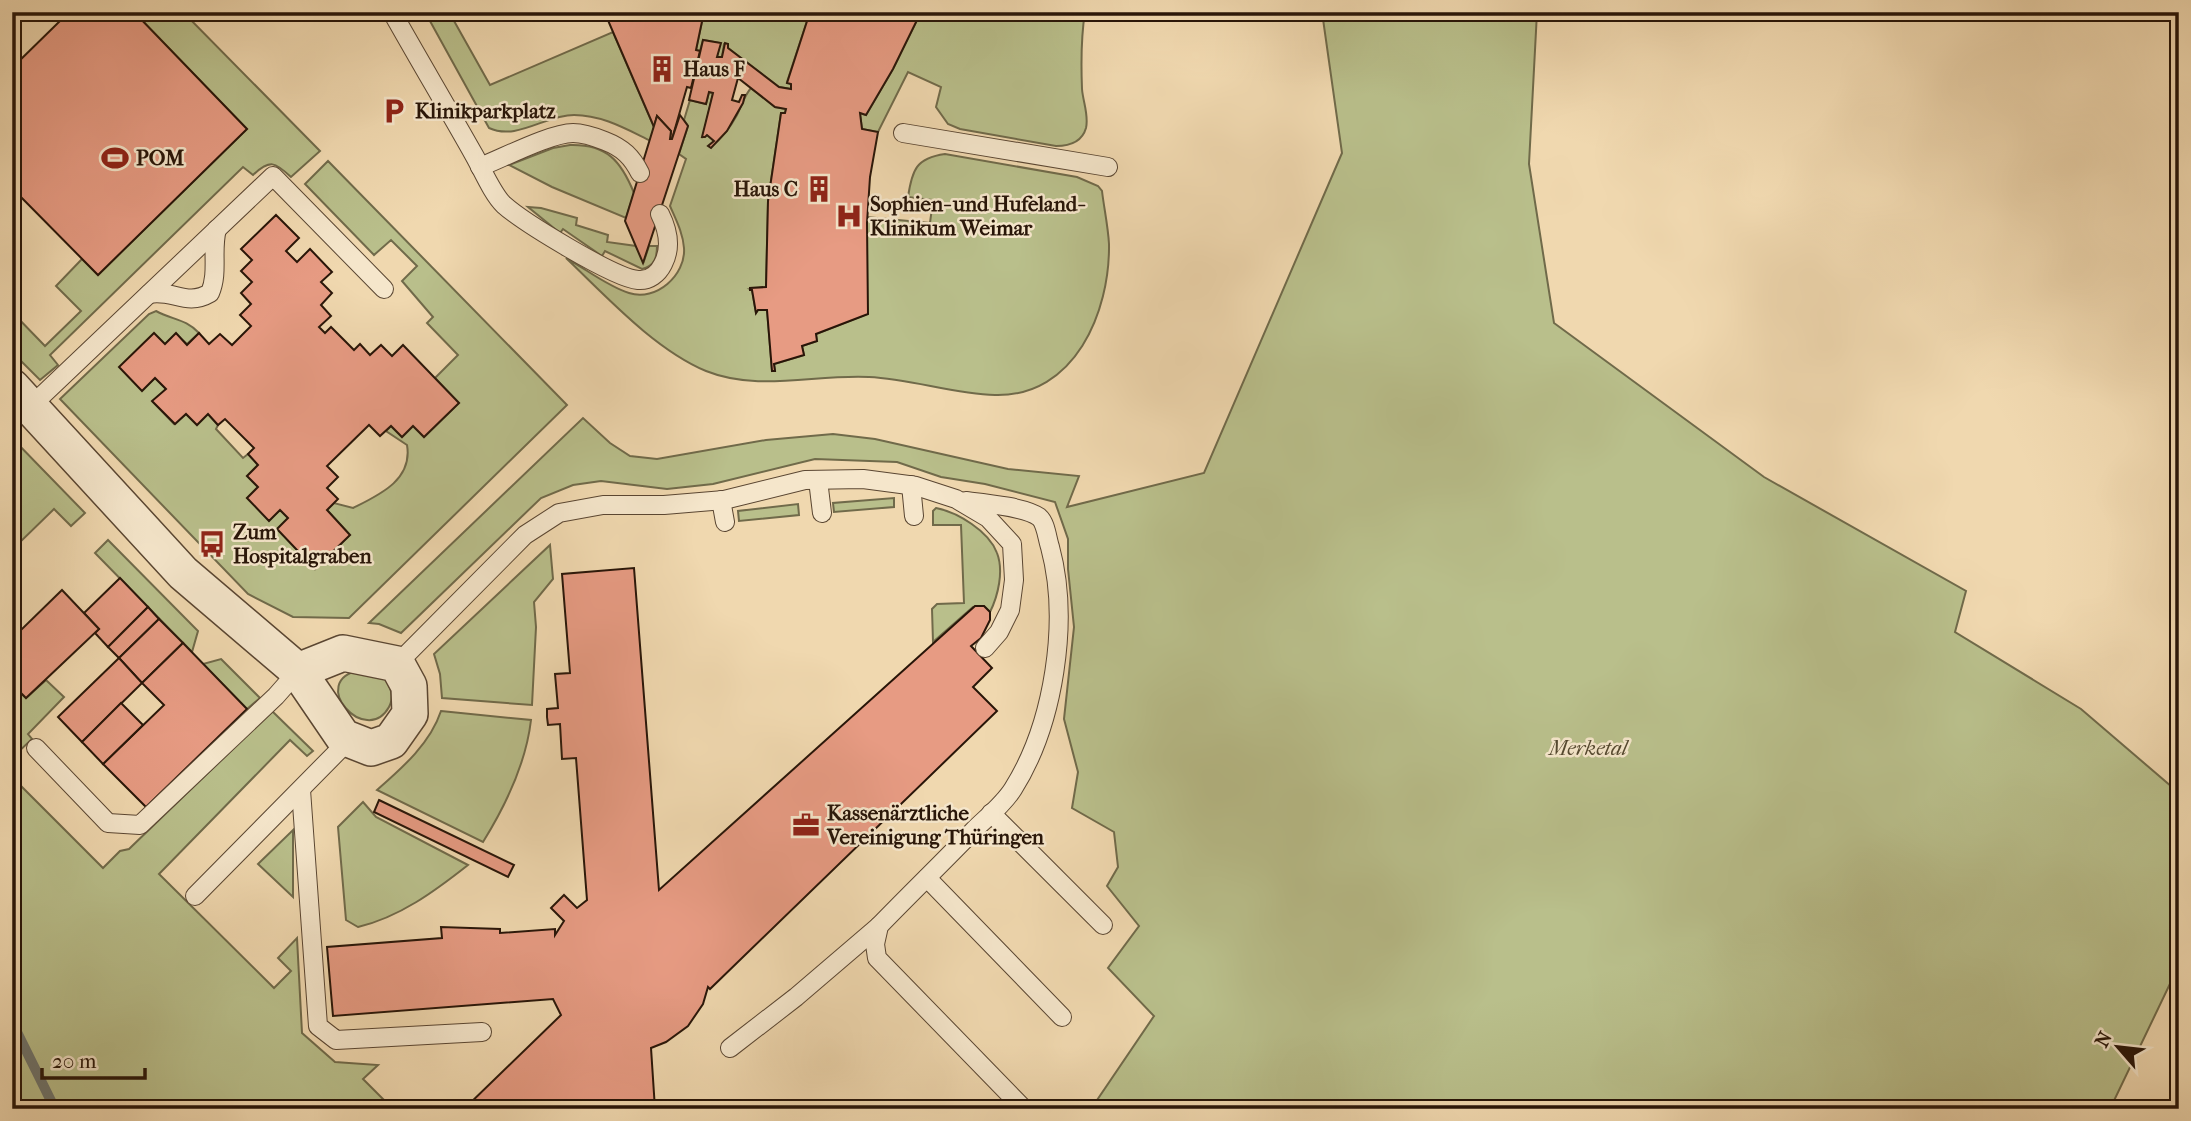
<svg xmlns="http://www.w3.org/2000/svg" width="2191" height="1121" viewBox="0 0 2191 1121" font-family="'IM FELL French Canon',serif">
  <rect width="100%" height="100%" fill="#f0d8af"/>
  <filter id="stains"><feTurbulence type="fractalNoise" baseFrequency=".00286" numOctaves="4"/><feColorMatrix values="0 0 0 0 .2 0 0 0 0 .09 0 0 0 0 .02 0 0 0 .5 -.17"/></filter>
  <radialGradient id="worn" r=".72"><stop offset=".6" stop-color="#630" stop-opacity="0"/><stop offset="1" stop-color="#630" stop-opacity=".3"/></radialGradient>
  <g fill="#b9bf8b" stroke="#706a4a" stroke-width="2">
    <path d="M134,12H183L320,151L291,177C275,162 270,159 253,175L243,167L50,355L58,365L40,380L12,352V312L45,346L81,311L56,286L82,259L98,275L247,129Z"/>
    <path d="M425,12H449L490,85L613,32L654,127L651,141C626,129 602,115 574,115C545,115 517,141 489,128Z"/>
    <polygon points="704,12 810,12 787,82 791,84 791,89 779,87 728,48 728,44 724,44 722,57 717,57 720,43 703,40 700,51 696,50"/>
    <path d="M921,12H1085C1081,37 1081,64 1082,89C1083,102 1089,115 1086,128C1082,142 1070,146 1056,146L960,129L948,124L936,107L941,87L908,72L878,132L862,129L860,113L866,115L893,69Z"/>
    <polygon points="1322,12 1537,12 1529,164 1554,323 1764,477 1966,591 1955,632 2081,709 2179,793 2179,965 2110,1109 1091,1109 1154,1016 1108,968 1139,926 1107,886 1118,867 1114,832 1072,808 1078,772 1064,719 1074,627 1068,569 1068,539 1055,502 985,484 941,477 897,462 815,459 713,484 667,489 601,481 573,485 541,498 401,633 379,624 369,623 583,418 610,443 630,456 657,459 766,440 833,434 875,439 1008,469 1079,476 1067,507 1204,473 1342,153"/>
    <path d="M751,88L775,107L786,109L785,113H781L768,201L766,287L750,289L752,290L756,313L758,310H767L772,371L775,370L774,364L804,355L802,346L817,341L816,334L867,314L865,269L867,217L930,223L933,200L908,197C912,170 916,158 945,154L1077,177L1098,186L1102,191C1104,208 1108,226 1109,244C1110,312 1075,397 995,395C953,394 912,379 869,377C815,374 758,392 706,371C654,349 607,297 566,258C586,269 607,286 629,293C656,302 686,275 684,248C683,233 676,220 670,206L686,159L679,154L688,126L684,120L690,100L706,104L709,92L713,93L703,137L707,135L714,141L709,146L711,147C722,138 730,128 737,115C742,105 744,96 751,88Z"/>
    <path d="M570,145C607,144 621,161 634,193L626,218L552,187L509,165L553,148Z"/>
    <path d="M328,161L567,405L349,618L293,617L248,594L60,399L149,314L156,311C173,320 186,319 199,333L187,344L176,334L165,344L142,390L155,378L166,389L153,402L174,424L186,414L197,425L208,414L218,425L216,429L243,458L248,454L258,465L247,476L258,487L247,498L269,520L280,510L288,518L277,529L316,568L350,535L327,510L334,503L353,508C379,495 413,480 407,445L386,431L391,426L402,437L413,426L424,437L459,403L435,378L458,355L427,323L433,317L402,281L417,266L391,240L374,255L305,184Z"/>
    <path d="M528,207L541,208L577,218L576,225L608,235L607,242L636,246L644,261L649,246H657C657,257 655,266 642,269L605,251L602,256L563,229L560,233Z"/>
    <polygon points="12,438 85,513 71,526 54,509 12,550 12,492 19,485 12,478"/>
    <polygon points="894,498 894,507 834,512 833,503"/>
    <polygon points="798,504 799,515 739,521 738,511"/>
    <path d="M936,508C957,512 989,531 997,553C1004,571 998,596 990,612L984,606L973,607L933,642L932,609L937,604L964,603L961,525H933V511Z"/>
    <polygon points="108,540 198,631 192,652 95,553"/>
    <polygon points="550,545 553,579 534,602 536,627 532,705 442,698 440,674 434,654"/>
    <polygon points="221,659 260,698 247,709 203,664"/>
    <path d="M360,670L383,676C390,685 395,696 389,707C366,748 306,681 360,670Z"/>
    <polygon points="46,680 64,697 28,734 32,739 12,758 12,684 26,698"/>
    <polygon points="272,711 313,751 307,756 290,740 159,874 274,988 291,971 278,958 297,938 302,1033 335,1062 378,1065 363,1079 393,1109 12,1109 12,777 103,868 120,851 129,849"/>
    <path d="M441,711L531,720C526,763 506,805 483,842L377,790C402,768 430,744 441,711Z"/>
    <path d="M363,802L376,817L468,865C435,891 400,917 358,927L346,920L338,827Z"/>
    <polygon points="293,830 293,897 258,864"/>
  </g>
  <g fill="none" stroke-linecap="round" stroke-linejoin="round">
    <polyline stroke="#6f7670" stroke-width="10" points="12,1022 55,1109"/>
  </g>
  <g fill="#e79b83" stroke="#281508" stroke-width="2">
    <polygon points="53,12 134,12 247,129 98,275 12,188 12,68 61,20"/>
    <polygon points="618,12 704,12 696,50 700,51 691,88 687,87 672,139 670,139 671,131 657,116 654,127 613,32 607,18"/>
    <polygon points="810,12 921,12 893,69 866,115 860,113 862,129 878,132 870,177 867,223 868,314 816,334 817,341 802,346 804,355 774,364 775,371 772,371 767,310 758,310 756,313 752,290 750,290 750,288 766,287 768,201 781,113 785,113 786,109 775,107 738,78 732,100 739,102 742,95 745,95 743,103 727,131 711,148 708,146 714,141 707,135 705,137 702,137 713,93 709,92 706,104 689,100 703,40 721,43 717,57 722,57 725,43 728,44 728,48 779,87 791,89 791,84 787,83"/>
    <polygon points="680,115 688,126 643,263 625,221 657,116 671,131 670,139 672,139"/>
    <polygon points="276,215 299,238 286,251 297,262 310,249 332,272 321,282 332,293 321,305 331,316 319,327 325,333 331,327 354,350 360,344 370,355 381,345 392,356 403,345 459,403 424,437 413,426 402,437 391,426 380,436 369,425 327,466 338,477 327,488 338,499 327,510 350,535 315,569 277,529 288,518 280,510 269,521 247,498 258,487 247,476 258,465 248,454 254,448 225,419 218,425 208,414 197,425 186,414 175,424 152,401 166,389 155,378 142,391 119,367 154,333 165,344 176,333 187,345 199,333 209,344 220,334 232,345 251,326 240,315 251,304 241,293 252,282 241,271 252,260 241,249"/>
    <polygon points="634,568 659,890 975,606 984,606 990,612 990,620 981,638 971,646 992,668 973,687 997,711 710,989 708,987 703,1004 688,1026 666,1042 651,1048 655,1109 464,1109 561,1015 553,999 333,1016 327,947 442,938 441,927 500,929 500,933 555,929 555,935 564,921 551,908 564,895 577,908 587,900 576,758 562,759 560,724 548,725 547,717 547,709 558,708 555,674 570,673 562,574"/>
    <polygon points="120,578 148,607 108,647 95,633 99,629 84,613"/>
    <polygon points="62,590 99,629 26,698 12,684 12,613 19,613 19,632"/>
    <polygon points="148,607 159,619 119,658 108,647"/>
    <polygon points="159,619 183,643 142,683 119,658"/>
    <polygon points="183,643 247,709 146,807 103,764 164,705 142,683"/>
    <polygon points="119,658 142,683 82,742 58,717"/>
    <polygon points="121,703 143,725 103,764 82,742"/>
    <polygon points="379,800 514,865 508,877 374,812"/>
  </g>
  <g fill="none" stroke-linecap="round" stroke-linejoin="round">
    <defs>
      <g id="service">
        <path d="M392,12C419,60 447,107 474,155C482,169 493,195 504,205C523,222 614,278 638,280C649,281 658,274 663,264C672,247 668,230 660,214"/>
        <polyline points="903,133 1108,167"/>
        <path d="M480,167C503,158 551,133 573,133C584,133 595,137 605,141C623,148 632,157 640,173"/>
        <path d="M149,294C173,289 186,307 210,293C219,272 211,251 217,229"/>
        <polyline points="31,406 273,176 384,289"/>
        <polyline points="818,480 822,513"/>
        <polyline points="911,485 914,516"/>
        <polyline points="721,500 725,522"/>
        <path d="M966,501C983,503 1026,507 1039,517C1046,523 1047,538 1050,547C1070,621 1054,724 1013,789C1003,805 986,818 973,831C942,863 910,894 879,926L875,944L877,958L1024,1109"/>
        <polyline points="397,664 525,535 559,513 603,505 664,505 724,500 805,480 863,479 916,486 956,499 988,518 1012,544 1014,580 1010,610 999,632 985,648"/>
        <polyline points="36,748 108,823 140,825 276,696 298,671"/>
        <polyline points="301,790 318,1026 336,1040 482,1032"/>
        <polyline points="991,813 1103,925"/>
        <polyline points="927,878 1062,1017"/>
        <polyline points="195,896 349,740"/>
        <polyline points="730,1048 796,997 879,926"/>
      </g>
      <polyline id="minor" points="12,387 183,573 298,671 343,737 371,748 391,741 410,714 409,686 397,664 343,653 298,671"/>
    </defs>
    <use href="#service" stroke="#5a4632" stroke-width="20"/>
    <use href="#minor" stroke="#5a4632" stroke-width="38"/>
    <use href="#service" stroke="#f5e6cb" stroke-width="18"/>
    <use href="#minor" stroke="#f5e6cb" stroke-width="35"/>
  </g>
  <defs>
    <symbol id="building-bare" viewBox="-9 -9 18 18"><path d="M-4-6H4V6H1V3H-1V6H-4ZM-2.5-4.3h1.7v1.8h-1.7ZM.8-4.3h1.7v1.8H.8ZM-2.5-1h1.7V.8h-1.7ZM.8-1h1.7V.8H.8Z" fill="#8f2418" stroke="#f5e6cb" stroke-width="2.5" paint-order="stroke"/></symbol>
    <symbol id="parking-bare" viewBox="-9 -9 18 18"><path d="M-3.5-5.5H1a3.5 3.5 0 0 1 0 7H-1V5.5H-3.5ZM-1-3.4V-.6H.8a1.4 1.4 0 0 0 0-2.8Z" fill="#8f2418" stroke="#f5e6cb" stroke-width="2.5" paint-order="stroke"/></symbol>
    <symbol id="stadium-bare" viewBox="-9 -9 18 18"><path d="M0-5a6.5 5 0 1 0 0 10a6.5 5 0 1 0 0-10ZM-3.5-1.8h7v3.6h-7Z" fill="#8f2418" stroke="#f5e6cb" stroke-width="2.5" paint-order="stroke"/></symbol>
    <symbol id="hospital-bare" viewBox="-9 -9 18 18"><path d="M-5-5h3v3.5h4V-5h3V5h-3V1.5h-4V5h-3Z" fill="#8f2418" stroke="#f5e6cb" stroke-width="2.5" paint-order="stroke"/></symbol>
    <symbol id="bus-bare" viewBox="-9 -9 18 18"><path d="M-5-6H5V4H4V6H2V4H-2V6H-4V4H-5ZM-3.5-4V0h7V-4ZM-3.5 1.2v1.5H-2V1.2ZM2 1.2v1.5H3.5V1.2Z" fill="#8f2418" stroke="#f5e6cb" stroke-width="2.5" paint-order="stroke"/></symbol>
    <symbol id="office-bare" viewBox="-9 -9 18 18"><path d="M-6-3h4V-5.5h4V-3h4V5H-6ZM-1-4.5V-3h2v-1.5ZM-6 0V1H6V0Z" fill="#8f2418" stroke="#f5e6cb" stroke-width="2.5" paint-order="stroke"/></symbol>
  </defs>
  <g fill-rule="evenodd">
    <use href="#building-bare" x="643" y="50" width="38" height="38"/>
    <use href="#parking-bare" x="375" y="92" width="38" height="38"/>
    <use href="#stadium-bare" x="96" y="139" width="38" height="38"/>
    <use href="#building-bare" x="800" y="170" width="38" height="38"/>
    <use href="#hospital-bare" x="830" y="197" width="38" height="38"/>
    <use href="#bus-bare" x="193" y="525" width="38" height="38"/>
    <use href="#office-bare" x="787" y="806" width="38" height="38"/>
  </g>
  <g text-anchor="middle" stroke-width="5" stroke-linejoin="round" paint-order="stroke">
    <g font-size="21" font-weight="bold" fill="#281508" stroke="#f5e6cb" text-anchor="start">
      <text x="683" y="76">Haus F</text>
      <text x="415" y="118">Klinikparkplatz</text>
      <text x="136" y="165">POM</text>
      <text x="798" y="196" text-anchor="end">Haus C</text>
      <text x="870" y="211">Sophien- und Hufeland-<tspan x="870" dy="24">Klinikum Weimar</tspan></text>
      <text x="233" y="539">Zum<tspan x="233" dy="24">Hospitalgraben</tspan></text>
      <text x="827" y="820">Kassenärztliche<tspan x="827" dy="24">Vereinigung Thüringen</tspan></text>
    </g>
    <g font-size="21" font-style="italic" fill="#54482f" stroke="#f5e6cb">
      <text x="1588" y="755">Merketal</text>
    </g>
  </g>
  <rect width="2191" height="1121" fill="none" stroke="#f0d8af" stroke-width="42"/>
  <rect x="14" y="14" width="2163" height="1093" fill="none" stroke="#281508" stroke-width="3.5"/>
  <rect x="21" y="21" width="2149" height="1079" fill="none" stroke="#281508" stroke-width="2"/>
  <g transform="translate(2118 1047) rotate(298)" stroke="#f5e6cb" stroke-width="5" paint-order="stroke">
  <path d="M0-5L12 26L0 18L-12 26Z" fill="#281508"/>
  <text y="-10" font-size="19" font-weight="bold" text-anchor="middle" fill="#281508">N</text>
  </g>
  <path d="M42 1068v10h103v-10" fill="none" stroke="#281508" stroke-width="3.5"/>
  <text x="52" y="1068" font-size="21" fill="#281508" stroke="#f5e6cb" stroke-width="5" paint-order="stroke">20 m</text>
  <rect width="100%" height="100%" filter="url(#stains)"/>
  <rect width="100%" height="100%" fill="url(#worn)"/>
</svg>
